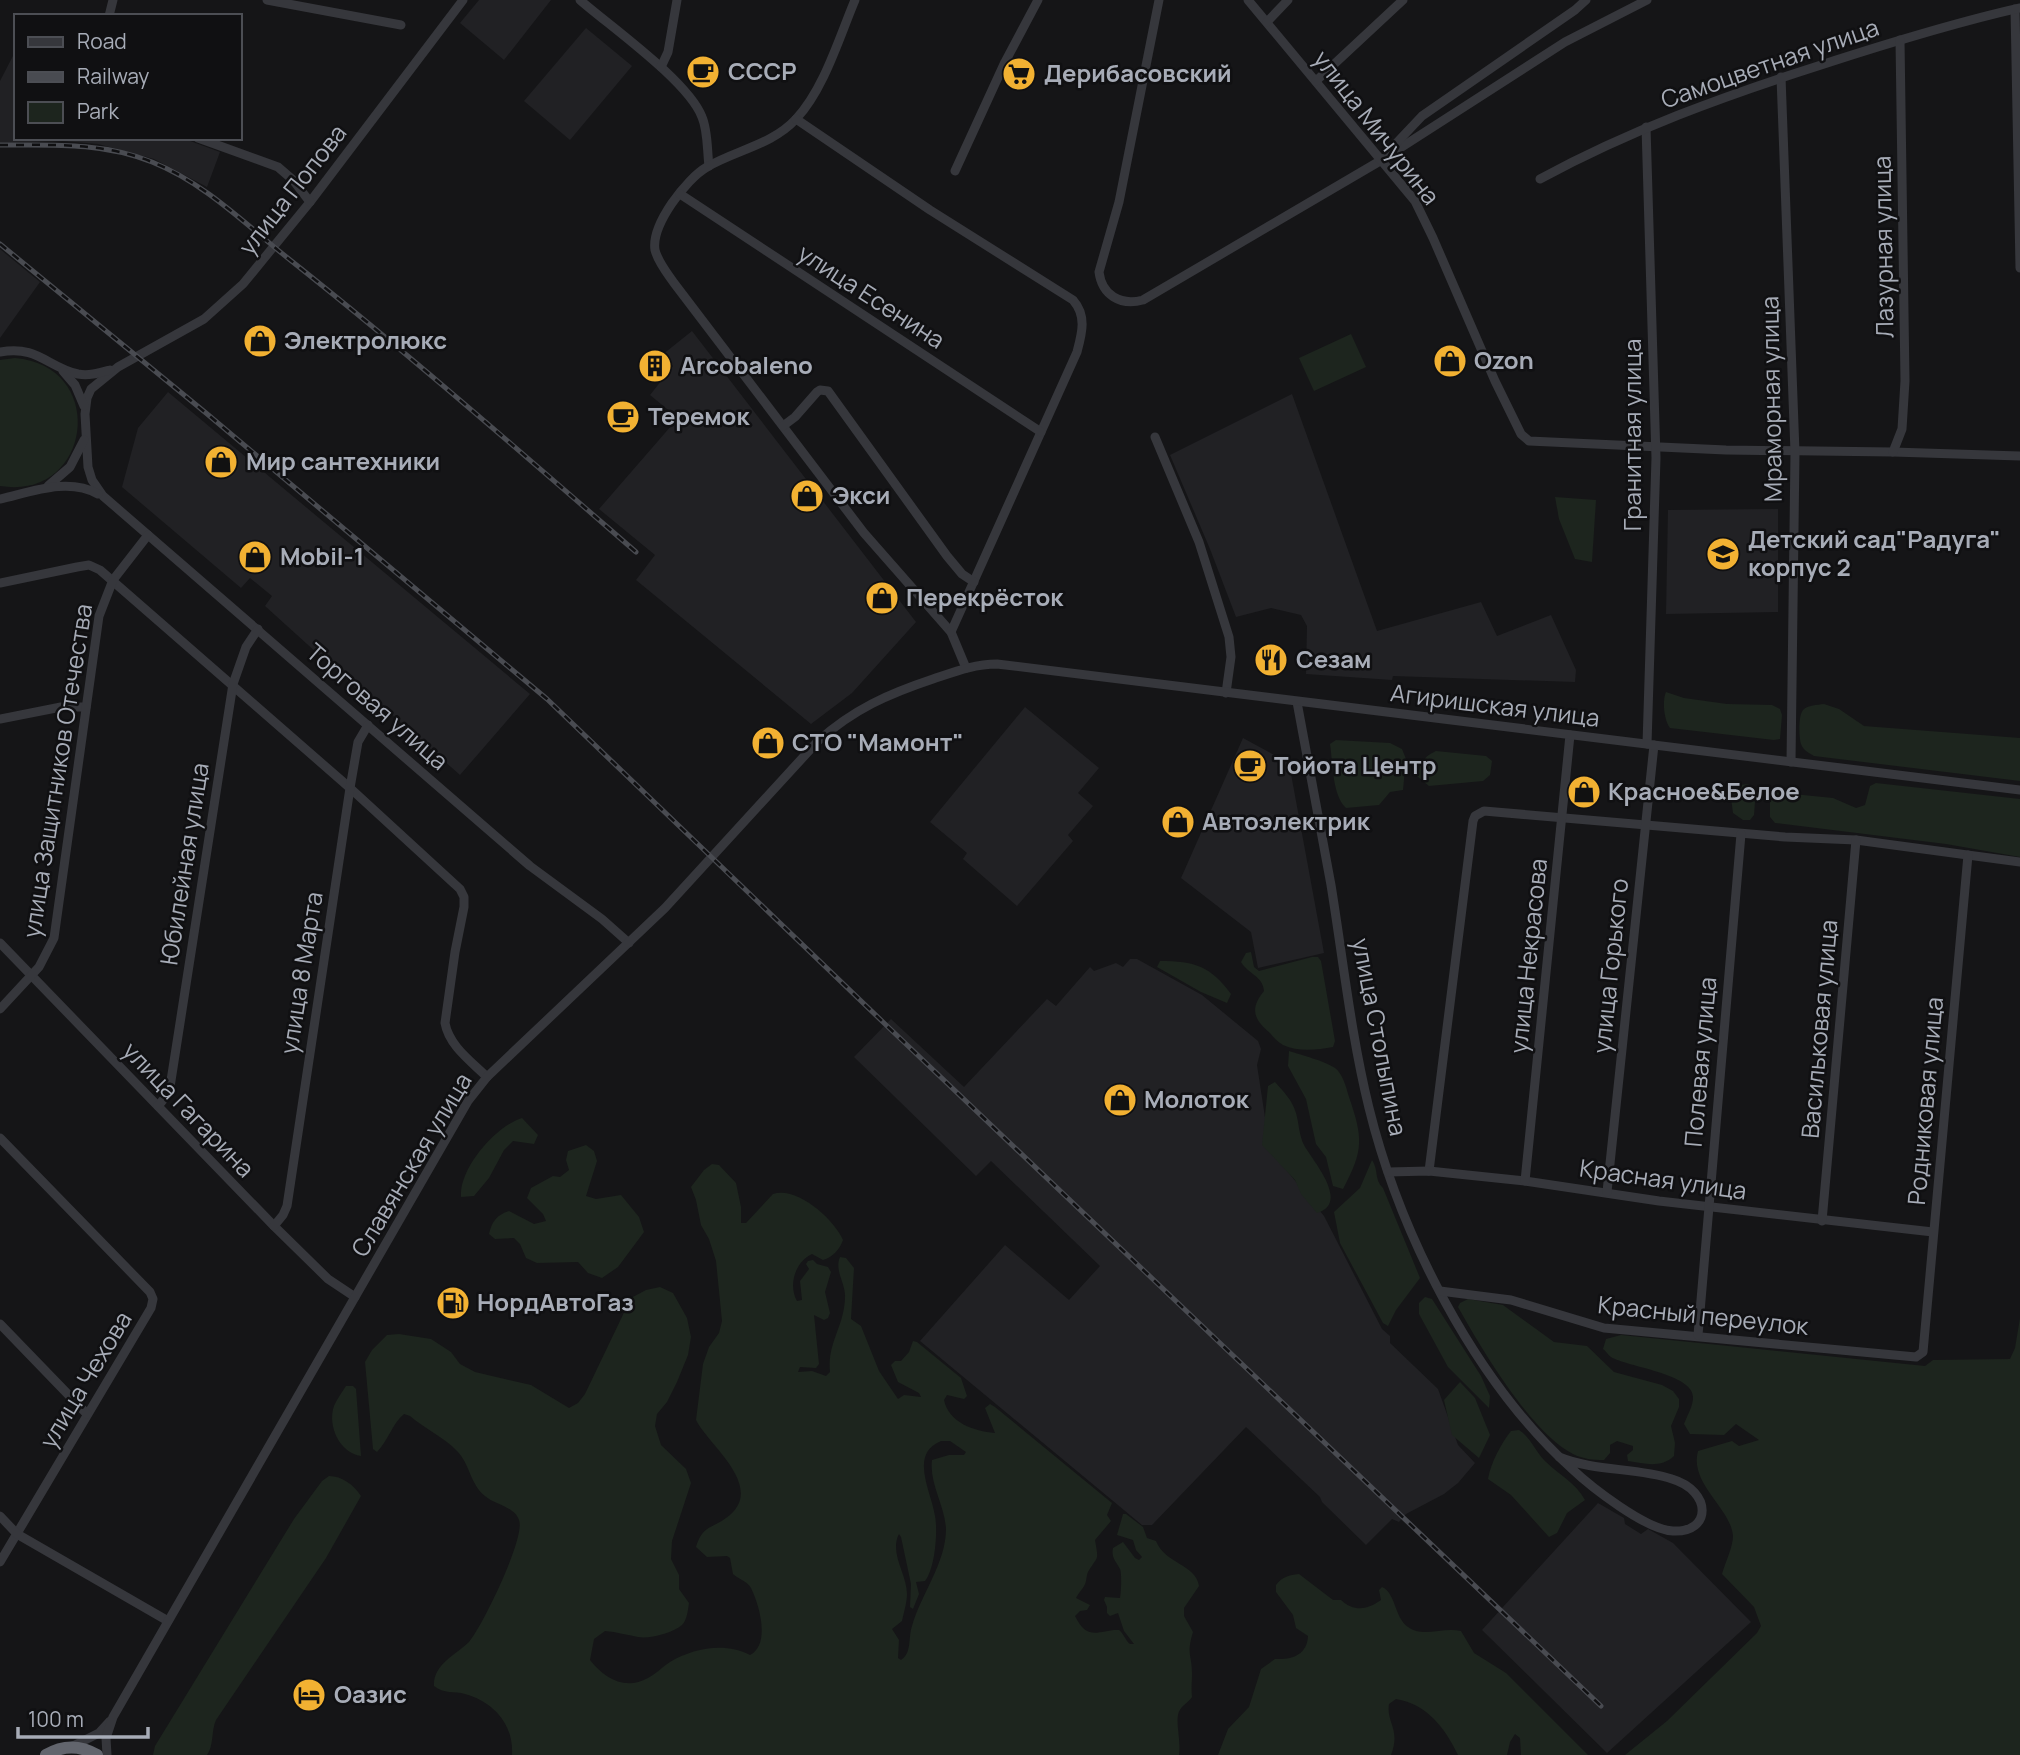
<svg xmlns="http://www.w3.org/2000/svg" width="2020" height="1755" viewBox="0 0 2020 1755" font-family="Manrope,sans-serif">
  <rect width="100%" height="100%" fill="#151517"/>
  <g fill="#212124">
    <polygon points="479,0 551,0 504,60 460,23"/>
    <polygon points="586,28 632,66 570,140 524,101"/>
    <polygon points="15,52 16,138 182,138 220,152 207,187 154,159 98,144 63,141 0,143 0,81"/>
    <polygon points="0,249 40,282 0,338"/>
    <polygon points="692,331 916,622 852,693 811,724 636,580 655,555 599,509 678,418 650,395 673,366 662,355"/>
    <polygon points="168,392 530,694 460,775 373,698 370,701 265,606 272,596 250,578 241,588 122,487 138,428"/>
    <polygon points="1292,394 1377,631 1481,602 1497,636 1551,615 1576,670 1575,682 1393,676 1392,680 1306,674 1307,626 1301,615 1271,608 1236,617 1210,549 1170,455"/>
    <polygon points="1778,509 1778,612 1666,614 1668,510"/>
    <polygon points="1025,707 1099,768 1078,793 1093,806 1068,835 1073,841 1017,906 963,859 967,853 930,822"/>
    <polygon points="1243,738 1289,763 1324,953 1258,968 1251,932 1181,878"/>
    <polygon points="1130,959 1137,959 1202,995 1258,1041 1261,1049 1257,1065 1270,1150 1324,1216 1382,1329 1390,1336 1390,1343 1438,1389 1458,1445 1475,1463 1458,1483 1444,1494 1406,1514 1399,1522 1392,1519 1366,1545 1322,1502 1320,1497 1246,1427 1152,1525 1142,1525 920,1341 1005,1245 1069,1300 1100,1266 991,1161 976,1176 854,1057 891,1019 964,1087 1047,999 1056,1006 1090,967 1094,971 1116,963 1123,967"/>
    <polygon points="1598,1503 1624,1518 1625,1524 1641,1534 1648,1529 1673,1543 1751,1622 1607,1753 1482,1630"/>
  </g>
  <g fill="#1d251e" fill-rule="evenodd">
    <polygon points="1351,334 1366,367 1314,391 1299,358"/>
    <path d="M15,358C109,366 92,501 0,486V360Z"/>
    <polygon points="1555,497 1596,500 1592,562 1575,559 1559,519"/>
    <path d="M1666,692L1684,698L1727,704L1772,705L1780,709L1782,715L1780,739L1774,740L1670,728C1664,720 1662,701 1666,692Z"/>
    <path d="M1824,704L1839,709L1864,726L2020,738V781L1814,756C1809,753 1803,750 1801,744C1799,738 1798,716 1803,710C1808,705 1817,705 1824,704Z"/>
    <path d="M1336,740L1390,743L1402,749L1406,759L1403,790L1390,792L1379,805L1346,808C1332,795 1333,763 1330,744Z"/>
    <path d="M1436,751L1486,756L1492,761L1490,775L1483,781L1429,786L1417,776C1421,763 1423,757 1436,751Z"/>
    <polygon points="1876,783 2020,799 2020,857 1946,844 1775,823 1770,817 1770,802 1774,792 1833,798 1856,808 1865,805 1870,786"/>
    <polygon points="1748,784 1756,789 1754,815 1750,820 1743,820 1733,813 1730,791 1732,786"/>
    <path d="M1251,952L1254,967L1259,971L1312,957H1318L1321,961L1335,1041L1333,1047C1317,1050 1298,1052 1283,1045C1278,1042 1273,1037 1270,1033C1253,1019 1250,1008 1264,991C1263,976 1248,974 1241,962L1246,953Z"/>
    <path d="M1160,961C1195,961 1210,966 1231,994L1227,1003L1201,992L1157,967Z"/>
    <path d="M1289,1051C1301,1055 1325,1061 1335,1068C1343,1074 1346,1087 1349,1097C1363,1138 1364,1150 1343,1189L1333,1186L1326,1157L1316,1144L1306,1099L1288,1066Z"/>
    <path d="M1275,1082C1284,1092 1292,1100 1296,1113C1299,1123 1299,1136 1304,1145C1312,1160 1351,1203 1317,1213L1301,1194L1295,1180L1262,1145L1268,1086Z"/>
    <path d="M522,1118L538,1135L534,1144L513,1141L504,1150L489,1178L474,1196L461,1197C459,1168 496,1126 522,1118Z"/>
    <path d="M586,1145L594,1151L597,1161L586,1196L596,1199L621,1195L639,1217L644,1232L618,1267L602,1278L588,1273L578,1262L537,1263L526,1258L520,1244L514,1238L495,1239L489,1234C492,1221 497,1215 509,1211L534,1224L546,1221L543,1214L527,1198L531,1188L553,1176L560,1177L569,1170L566,1160L568,1151Z"/>
    <path d="M1372,1160C1379,1171 1374,1179 1383,1188L1420,1278L1396,1310L1388,1326L1383,1323L1340,1243L1334,1212L1360,1188Z"/>
    <path d="M712,1164L719,1165L736,1183L741,1207V1223H746L773,1194C797,1186 834,1219 843,1240C840,1249 833,1257 823,1260L812,1254C795,1262 788,1285 797,1301L802,1300L800,1281L809,1269L806,1264L808,1261L813,1260L817,1264L828,1267L831,1272L825,1292L830,1313L828,1318L824,1320L814,1315L819,1364L816,1368L800,1367L798,1372L812,1371L826,1376L830,1372C827,1343 844,1327 845,1298C846,1283 834,1271 840,1257L846,1258L854,1268L851,1319L861,1326L879,1371L898,1399L904,1395L921,1397L919,1393L898,1382L891,1365L895,1361H901L909,1352L913,1341L917,1342L961,1378L967,1396L964,1399L947,1395L944,1400C949,1423 974,1431 995,1433L985,1408L990,1404L995,1407L1112,1503L1107,1515L1111,1521L1095,1540C1099,1562 1098,1555 1088,1572C1087,1573 1086,1583 1085,1584C1083,1589 1079,1592 1076,1598L1090,1605L1087,1610L1080,1611L1075,1616C1088,1643 1100,1629 1119,1630C1124,1634 1125,1640 1130,1644H1134L1124,1631L1118,1613L1110,1616L1107,1613V1607L1104,1600L1105,1597L1120,1598C1121,1594 1122,1573 1120,1569C1116,1561 1111,1558 1113,1548L1123,1542L1135,1558L1139,1560L1142,1557L1136,1550L1133,1540L1117,1535L1123,1514H1126L1143,1527L1147,1538L1156,1541C1165,1564 1196,1564 1199,1586L1184,1608V1616L1193,1632C1186,1655 1192,1654 1192,1674C1192,1682 1191,1688 1192,1697C1188,1703 1179,1707 1178,1715C1176,1725 1181,1741 1179,1755H512C514,1725 494,1702 465,1694C454,1691 444,1694 434,1686C433,1664 456,1655 469,1642C482,1627 526,1537 519,1520C514,1506 495,1505 485,1496C470,1484 470,1464 457,1451C445,1438 424,1428 410,1416L404,1414C392,1424 388,1441 377,1452L373,1449L365,1362L372,1350L387,1335L399,1334L431,1339L451,1352L460,1364L475,1372L531,1385L569,1408L578,1403L585,1394L631,1298L646,1290L660,1287L673,1293L687,1318L691,1337L688,1355L677,1382L667,1402L657,1414L655,1426L661,1445L686,1469L691,1483L672,1541L671,1559L679,1575V1589L689,1603C688,1610 687,1620 682,1625C673,1633 650,1639 638,1637C627,1635 617,1632 605,1631L594,1639L590,1660C604,1678 625,1691 648,1678C656,1674 662,1667 670,1662C694,1648 725,1642 750,1655C771,1644 759,1604 751,1588C747,1581 738,1579 733,1574L730,1558L727,1556L707,1557L696,1547C703,1525 711,1529 726,1518C768,1488 709,1446 696,1420L703,1364L709,1347L719,1333L722,1321L716,1261L709,1239L701,1225L696,1200L691,1187L704,1170ZM941,1441H950L966,1452L964,1455H949L932,1460C929,1483 945,1506 946,1529C946,1563 921,1594 912,1626C908,1638 912,1653 901,1660L898,1658L899,1640L892,1629L902,1621C904,1612 907,1602 907,1594C907,1574 889,1553 899,1534L901,1537L911,1584L910,1607L913,1609L919,1594L916,1582L925,1581C935,1569 938,1531 935,1516C931,1491 909,1454 941,1441Z"/>
    <polygon points="1425,1297 1432,1299 1481,1376 1490,1396 1489,1408 1448,1367 1419,1314 1419,1303"/>
    <path d="M1468,1299L1503,1305L1554,1342L1587,1346L1614,1372L1662,1385L1673,1391L1679,1399V1407L1671,1426L1675,1443L1674,1456C1661,1468 1646,1464 1628,1461L1627,1455L1633,1450V1446L1617,1441L1610,1445V1453L1604,1460C1593,1460 1583,1459 1573,1454C1531,1433 1481,1348 1458,1307L1460,1303Z"/>
    <path d="M2020,1318V1755H1625L1667,1721L1757,1633L1761,1626L1754,1607L1722,1574C1725,1563 1733,1547 1733,1536C1731,1508 1689,1484 1698,1451L1732,1441L1739,1446L1759,1440L1736,1424L1724,1435L1690,1434L1684,1424C1687,1416 1693,1406 1693,1398C1695,1374 1627,1367 1611,1357C1608,1355 1606,1351 1603,1349L1606,1339L1621,1335L1925,1366L1933,1360L2010,1359L2015,1348Z"/>
    <polygon points="1460,1382 1475,1398 1490,1435 1479,1458 1452,1435 1444,1400"/>
    <path d="M346,1386H353L356,1389L361,1456C340,1453 327,1426 334,1406C337,1399 342,1392 346,1386Z"/>
    <path d="M1519,1430C1531,1438 1535,1451 1545,1461C1559,1475 1575,1482 1585,1500L1567,1513L1557,1533L1549,1537L1511,1495L1488,1479C1491,1462 1501,1444 1511,1431Z"/>
    <path d="M329,1476C342,1476 354,1485 361,1496L326,1558L216,1720C211,1731 214,1746 207,1755H153L155,1746L294,1519L322,1481Z"/>
    <path d="M1299,1574L1333,1600H1341C1354,1612 1367,1610 1381,1600L1379,1590L1382,1587C1396,1593 1394,1617 1408,1627C1423,1638 1442,1627 1461,1631L1474,1653L1506,1673L1588,1755H1521L1520,1738L1515,1734L1510,1742L1507,1755H1458C1445,1728 1427,1704 1396,1699L1389,1704C1386,1723 1401,1729 1391,1755H1218L1228,1729L1249,1707L1261,1669L1275,1659C1292,1660 1307,1655 1308,1636L1296,1628L1293,1615L1276,1592V1585C1282,1577 1289,1575 1299,1574Z"/>
  </g>
  <g fill="none" stroke-linecap="round" stroke-linejoin="round">
    <g stroke="#36373c" stroke-width="9">
      <polyline points="267,0 401,25"/>
      <polyline points="463,0 310,202 243,284 204,319 118,367 91,389 87,398 85,414 88,467 92,480 103,496 530,866 602,919 629,943"/>
      <path d="M580,0C611,27 688,81 702,117C708,131 707,150 709,166"/>
      <path d="M855,0C839,38 824,89 796,119C772,145 736,150 707,167C686,179 651,225 655,250C658,262 667,273 674,283L864,533L951,632L966,668"/>
      <path d="M1159,0L1119,202L1099,272C1102,295 1120,306 1143,300L1380,161L1565,42L1647,0"/>
      <polyline points="1248,0 1415,201 1433,238 1495,381 1521,434 1529,441 1726,450 1893,452 2020,456"/>
      <polyline points="2015,9 2020,268"/>
      <polyline points="109,16 113,0"/>
      <polyline points="1267,22 1288,0"/>
      <polyline points="661,67 668,52 677,0"/>
      <polyline points="1781,77 1795,452 1791,762"/>
      <polyline points="1316,81 1403,0"/>
      <path d="M796,119L930,210L1073,300C1087,316 1082,333 1077,352L951,632"/>
      <polyline points="1646,127 1656,458 1647,744"/>
      <polyline points="198,138 278,167 293,180 310,202"/>
      <polyline points="1388,152 1422,116 1575,10 1586,0"/>
      <polyline points="955,171 1005,62 1038,0"/>
      <path d="M1540,179C1630,130 1724,96 1821,65C1886,44 1953,23 2020,8"/>
      <polyline points="680,194 1041,432"/>
      <path d="M0,352C38,345 47,367 78,374C89,376 99,373 110,370"/>
      <polyline points="63,371 75,385 84,406"/>
      <polyline points="783,426 795,417 817,392 820,390 828,391 947,556 962,574 974,582"/>
      <polyline points="1155,437 1199,542 1229,637 1231,657 1226,693"/>
      <polyline points="1893,452 1902,429 1905,381 1900,40"/>
      <polyline points="48,486 70,467 84,440"/>
      <path d="M0,499C31,492 68,477 98,494"/>
      <path d="M0,583L77,567L89,565L100,570L350,788L460,889L464,897V907L455,952L445,1023C449,1046 472,1062 487,1077"/>
      <path d="M1297,702C1308,763 1320,824 1331,885C1343,959 1351,1035 1369,1108C1400,1234 1474,1380 1571,1468C1591,1487 1646,1530 1673,1531C1712,1533 1712,1491 1672,1479C1635,1467 1596,1472 1559,1457"/>
      <polyline points="0,719 61,707 86,707"/>
      <polyline points="0,943 274,1226 328,1279 355,1297"/>
      <polyline points="0,1009 39,967 54,938 99,616 113,580 148,535"/>
      <polyline points="158,1106 168,1094 170,1087 233,684 246,647 258,629"/>
      <polyline points="0,1138 150,1292 153,1299 151,1308 0,1562"/>
      <polyline points="1429,1171 1473,821 1475,816 1484,811 1785,837 1856,840 2020,862"/>
      <polyline points="1388,1172 1429,1171 1525,1181 1659,1201 1933,1232"/>
      <polyline points="1525,1181 1570,735"/>
      <polyline points="1607,1192 1654,745"/>
      <polyline points="1822,1221 1856,840"/>
      <polyline points="274,1226 283,1215 287,1206 350,788 358,742 368,725"/>
      <polyline points="1440,1291 1511,1300 1604,1328 1916,1357 1923,1352 1968,855"/>
      <polyline points="0,1324 87,1414"/>
      <polyline points="1698,1335 1741,834"/>
      <polyline points="0,1516 17,1534 168,1621"/>
      <polyline points="73,1746 99,1733 110,1721"/>
      <path d="M107,1755L106,1738L113,1717L468,1101L487,1077L665,908L818,741C854,709 888,694 933,679C954,672 974,664 997,664L2020,790"/>
    </g>
    <path stroke="#62656d" stroke-width="12" d="M46,1755C63,1745 80,1745 97,1755"/>
    <defs>
      <g id="rail">
        <path d="M0,145C51,145 103,142 152,162C207,184 248,227 294,263C411,356 523,454 636,552"/>
        <polyline points="0,244 206,413 547,699 885,1024 1601,1706"/>
      </g>
    </defs>
    <use href="#rail" stroke="#494b51" stroke-width="5"/>
    <use href="#rail" stroke="#101012" stroke-width="2.5" stroke-dasharray="8" stroke-linecap="butt"/>
  </g>
  <defs>
    <symbol id="cafe-disc" viewBox="-11 -11 22 22"><circle r="9.5" fill="#f2b132" stroke="#101012"/><path d="M-5.5-4.5H6V0H3Q3 3.5 0 3.5H-2.5Q-5.5 3.5-5.5 0ZM3-3.2v2h1.7v-2ZM-6 4.5H4V6H-6Z" fill="#111"/></symbol>
    <symbol id="supermarket-disc" viewBox="-11 -11 22 22"><circle r="9.5" fill="#f2b132" stroke="#101012"/><path d="M-6-5.5h2.5l.6 2H6L4.5 2H-2.5L-4.4-4H-6ZM-1.5 3.2a1.3 1.3 0 1 0 .1 0ZM3 3.2a1.3 1.3 0 1 0 .1 0Z" fill="#111"/></symbol>
    <symbol id="shop-disc" viewBox="-11 -11 22 22"><circle r="9.5" fill="#f2b132" stroke="#101012"/><path d="M-5-2.5h2.3a2.7 3.5 0 0 1 5.4 0H5L5.5 6h-11ZM-1.5-2.5h3a1.5 2.3 0 0 0-3 0Z" fill="#111"/></symbol>
    <symbol id="building-disc" viewBox="-11 -11 22 22"><circle r="9.5" fill="#f2b132" stroke="#101012"/><path d="M-4-6H4V6H1V3H-1V6H-4ZM-2.5-4.3h1.7v1.8h-1.7ZM.8-4.3h1.7v1.8H.8ZM-2.5-1h1.7V.8h-1.7ZM.8-1h1.7V.8H.8Z" fill="#111"/></symbol>
    <symbol id="school-disc" viewBox="-11 -11 22 22"><circle r="9.5" fill="#f2b132" stroke="#101012"/><path d="M0-5L7-2L0 1L-7-2ZM-4 1L0 2.5L4 1V4Q0 6-4 4Z" fill="#111"/></symbol>
    <symbol id="restaurant-disc" viewBox="-11 -11 22 22"><circle r="9.5" fill="#f2b132" stroke="#101012"/><path d="M-5-6h1v4h1v-4h1v4h1v-4h1v5L-1.5 .5V6h-2V.5L-5-1ZM5-6V6H3V1.5H1.5Q1.5-4 5-6Z" fill="#111"/></symbol>
    <symbol id="fuel-disc" viewBox="-11 -11 22 22"><circle r="9.5" fill="#f2b132" stroke="#101012"/><path d="M-5.5-6h7V0h2V4h1.3V-2.5L3-4.5l.8-.8L6-3V5H2.5V1h-1V6h-7ZM-4.2-4.7v3.2H.2V-4.7Z" fill="#111"/></symbol>
    <symbol id="hotel-disc" viewBox="-11 -11 22 22"><circle r="9.5" fill="#f2b132" stroke="#101012"/><path d="M-6-4.5h1.5V1H6V5H4.5V3h-9V5H-6ZM-4 0a1.8 1.8 0 1 1 3.6 0ZM.5 0V-2.5h3Q6-2.5 6 0Z" fill="#111"/></symbol>
  </defs>
  <g fill-rule="evenodd">
    <use href="#cafe-disc" x="684" y="53" width="38" height="38"/>
    <use href="#supermarket-disc" x="1000" y="55" width="38" height="38"/>
    <use href="#shop-disc" x="241" y="322" width="38" height="38"/>
    <use href="#shop-disc" x="1431" y="342" width="38" height="38"/>
    <use href="#building-disc" x="636" y="347" width="38" height="38"/>
    <use href="#cafe-disc" x="604" y="398" width="38" height="38"/>
    <use href="#shop-disc" x="202" y="443" width="38" height="38"/>
    <use href="#shop-disc" x="788" y="477" width="38" height="38"/>
    <use href="#school-disc" x="1704" y="535" width="38" height="38"/>
    <use href="#shop-disc" x="236" y="538" width="38" height="38"/>
    <use href="#shop-disc" x="863" y="579" width="38" height="38"/>
    <use href="#restaurant-disc" x="1252" y="641" width="38" height="38"/>
    <use href="#shop-disc" x="749" y="724" width="38" height="38"/>
    <use href="#cafe-disc" x="1231" y="747" width="38" height="38"/>
    <use href="#shop-disc" x="1565" y="773" width="38" height="38"/>
    <use href="#shop-disc" x="1159" y="803" width="38" height="38"/>
    <use href="#shop-disc" x="1101" y="1081" width="38" height="38"/>
    <use href="#fuel-disc" x="434" y="1284" width="38" height="38"/>
    <use href="#hotel-disc" x="290" y="1676" width="38" height="38"/>
  </g>
  <g text-anchor="middle" stroke-width="5" stroke-linejoin="round" paint-order="stroke">
    <g font-size="24" fill="#a7acb7" stroke="#101012">
      <text transform="translate(1770 64) rotate(-19)" y="8">Самоцветная улица</text>
      <text transform="translate(1376 128) rotate(52)" y="8">улица Мичурина</text>
      <text transform="translate(293 190) rotate(-52)" y="8">улица Попова</text>
      <text transform="translate(1884 247) rotate(-91)" y="8">Лазурная улица</text>
      <text transform="translate(871 297) rotate(33)" y="8">улица Есенина</text>
      <text transform="translate(1772 399) rotate(-91)" y="8">Мраморная улица</text>
      <text transform="translate(1633 435) rotate(-90)" y="8">Гранитная улица</text>
      <text transform="translate(1495 706) rotate(7)" y="8">Агиришская улица</text>
      <text transform="translate(377 707) rotate(41)" y="8">Торговая улица</text>
      <text transform="translate(58 771) rotate(-81)" y="8">улица Защитников Отечества</text>
      <text transform="translate(185 864) rotate(-81)" y="8">Юбилейная улица</text>
      <text transform="translate(1529 956) rotate(-84)" y="8">улица Некрасова</text>
      <text transform="translate(1611 966) rotate(-84)" y="8">улица Горького</text>
      <text transform="translate(302 973) rotate(-81)" y="8">улица 8 Марта</text>
      <text transform="translate(1820 1029) rotate(-85)" y="8">Васильковая улица</text>
      <text transform="translate(1379 1037) rotate(79)" y="8">улица Столыпина</text>
      <text transform="translate(1701 1062) rotate(-85)" y="8">Полевая улица</text>
      <text transform="translate(1926 1101) rotate(-85)" y="8">Родниковая улица</text>
      <text transform="translate(188 1110) rotate(46)" y="8">улица Гагарина</text>
      <text transform="translate(412 1165) rotate(-59)" y="8">Славянская улица</text>
      <text transform="translate(1663 1180) rotate(8)" y="8">Красная улица</text>
      <text transform="translate(1703 1316) rotate(6)" y="8">Красный переулок</text>
      <text transform="translate(86 1380) rotate(-59)" y="8">улица Чехова</text>
    </g>
    <g font-size="24" font-weight="bold" fill="#a7acb7" stroke="#101012" text-anchor="start">
      <text x="728" y="80">СССР</text>
      <text x="1044" y="82">Дерибасовский</text>
      <text x="284" y="349">Электролюкс</text>
      <text x="1474" y="369">Ozon</text>
      <text x="680" y="374">Arcobaleno</text>
      <text x="648" y="425">Теремок</text>
      <text x="246" y="470">Мир сантехники</text>
      <text x="832" y="504">Экси</text>
      <text x="1748" y="548">Детский сад"Радуга"<tspan x="1748" dy="28">корпус 2</tspan></text>
      <text x="280" y="565">Mobil-1</text>
      <text x="906" y="606">Перекрёсток</text>
      <text x="1296" y="668">Сезам</text>
      <text x="792" y="751">СТО "Мамонт"</text>
      <text x="1274" y="774">Тойота Центр</text>
      <text x="1608" y="800">Красное&amp;Белое</text>
      <text x="1202" y="830">Автоэлектрик</text>
      <text x="1144" y="1108">Молоток</text>
      <text x="477" y="1311">НордАвтоГаз</text>
      <text x="334" y="1703">Оазис</text>
    </g>
  </g>
  <rect x="14" y="14" width="228" height="126" fill="#101012" stroke="#4c4e54" stroke-width="2"/>
  <rect x="28" y="37" width="35" height="10" fill="#36373c" stroke="#4c4e54" stroke-width="2"/>
  <text x="77" y="49" font-size="21" fill="#a7acb7">Road</text>
  <rect x="28" y="72" width="35" height="10" fill="#494b51" stroke="#4c4e54" stroke-width="2"/>
  <text x="77" y="84" font-size="21" fill="#a7acb7">Railway</text>
  <rect x="28" y="102" width="35" height="21" fill="#1d251e" stroke="#4c4e54" stroke-width="2"/>
  <text x="77" y="119" font-size="21" fill="#a7acb7">Park</text>
  <path d="M18 1727v10h130v-10" fill="none" stroke="#a7acb7" stroke-width="3.5"/>
  <text x="28" y="1727" font-size="21" fill="#a7acb7" stroke="#101012" stroke-width="5" paint-order="stroke">100 m</text>
</svg>
